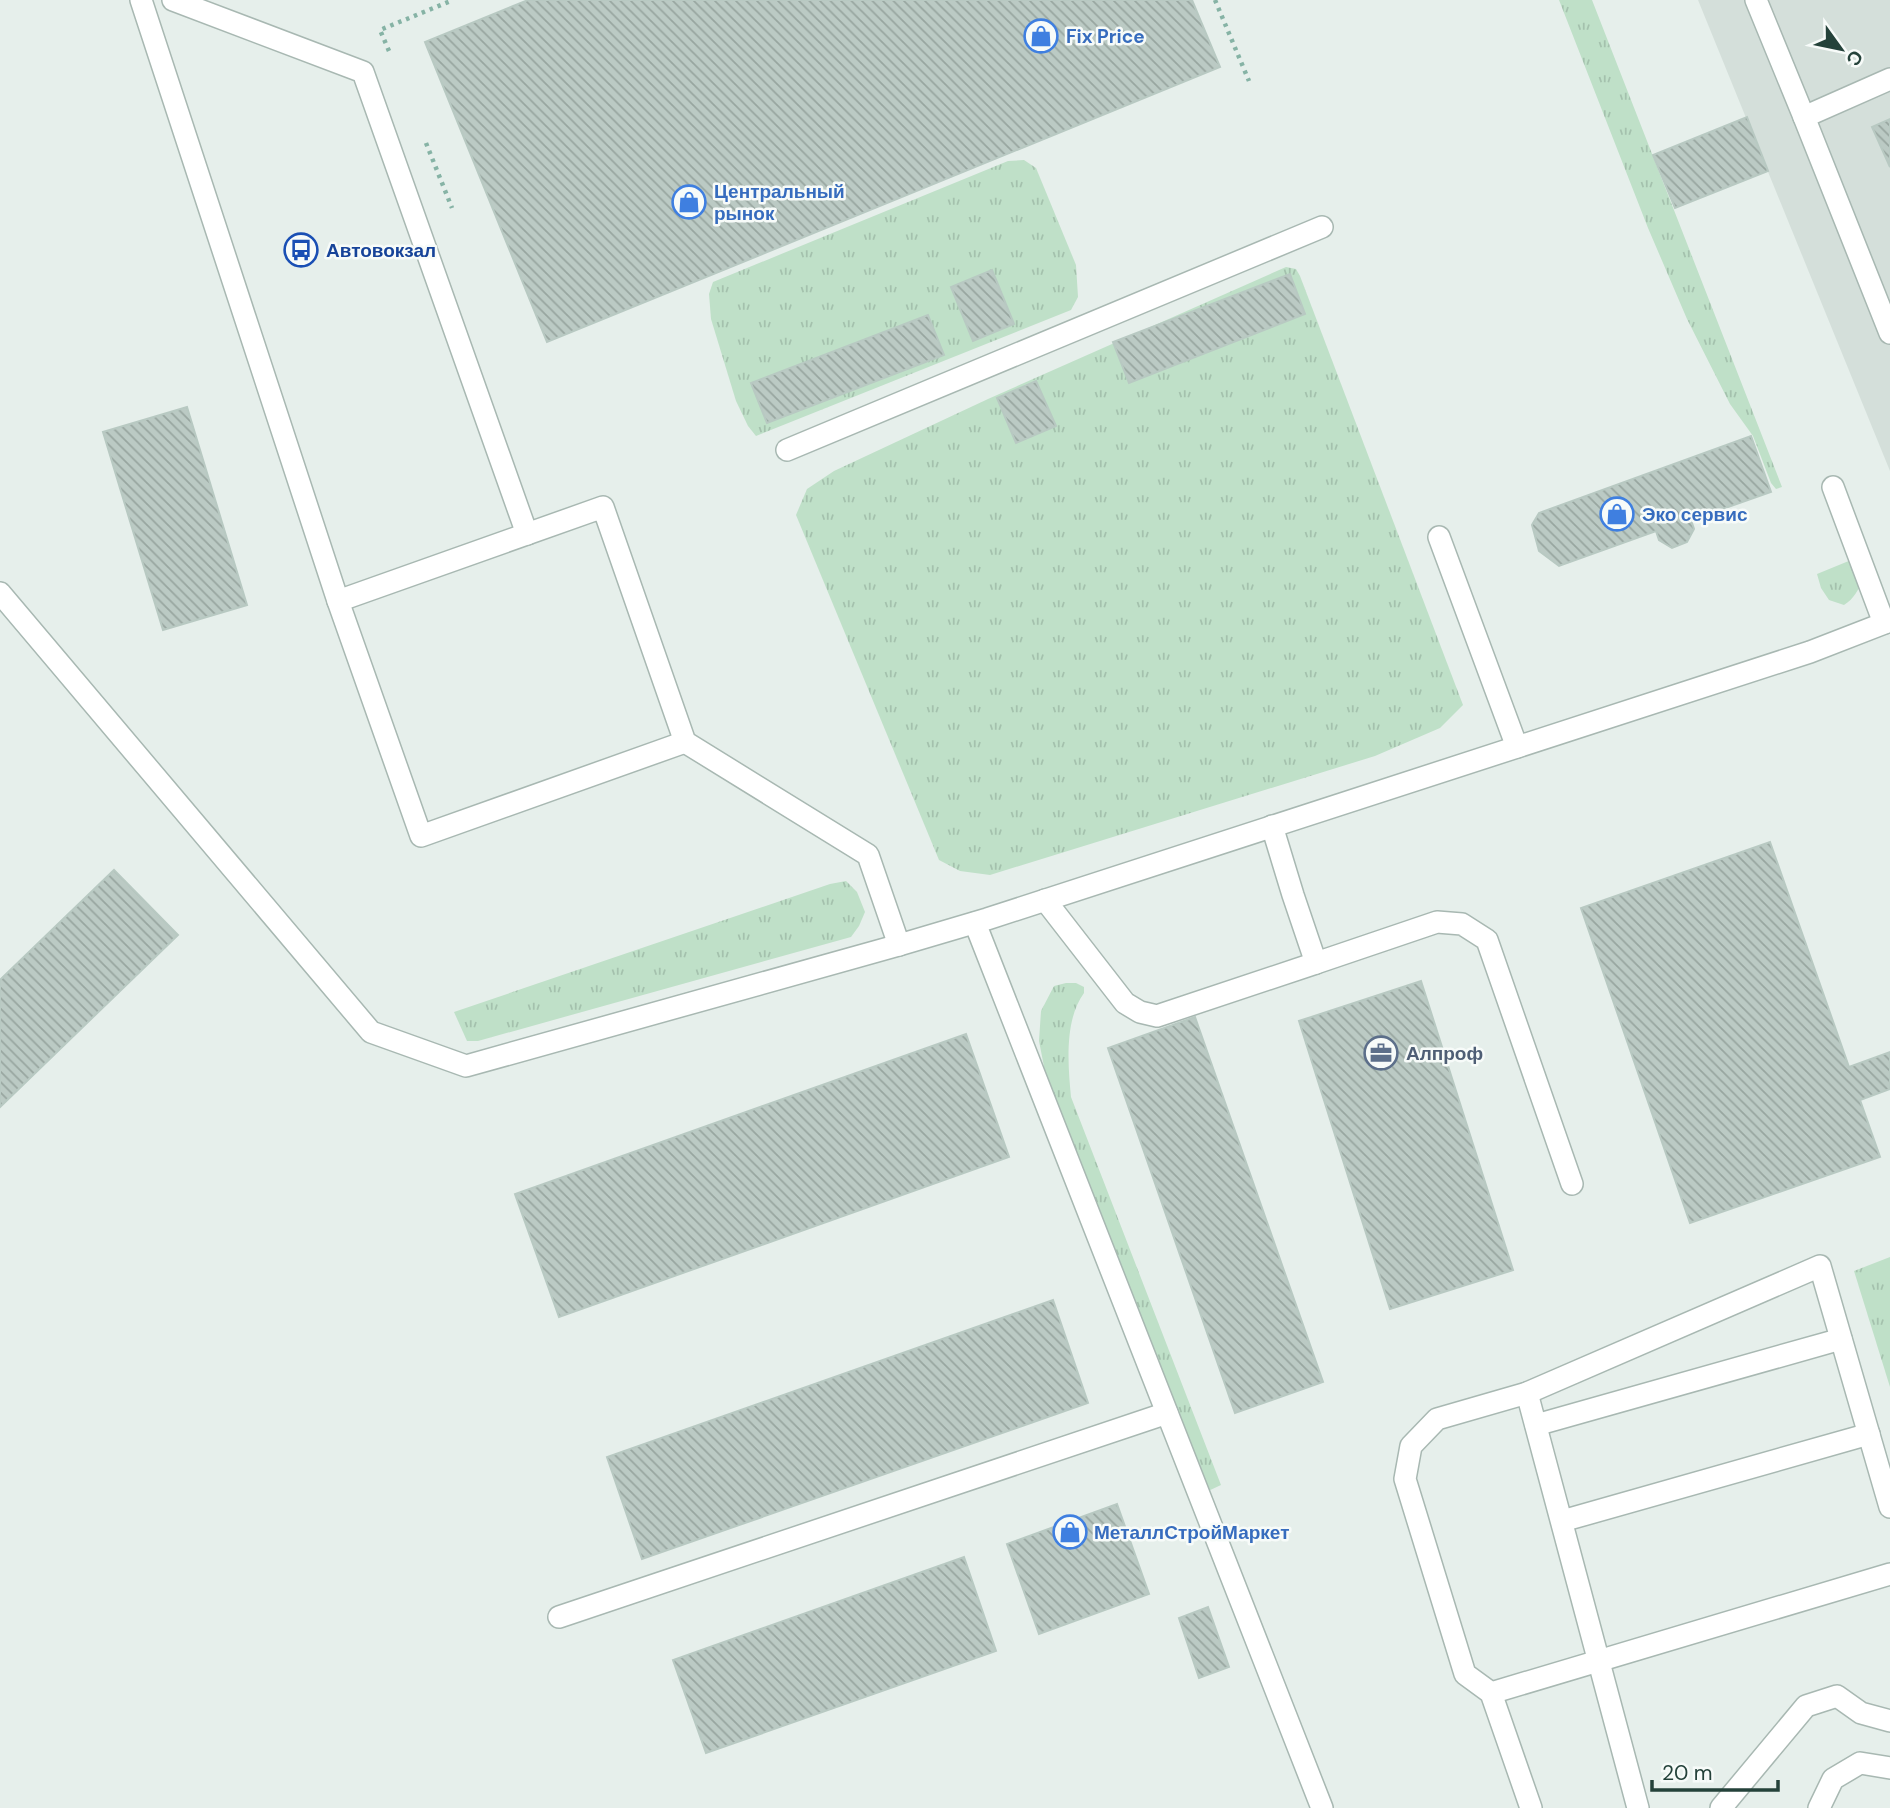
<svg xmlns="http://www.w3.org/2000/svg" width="1890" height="1808" viewBox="0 0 1890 1808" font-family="'DM Sans',sans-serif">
  <defs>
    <pattern id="grass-tufts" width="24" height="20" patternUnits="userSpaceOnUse" patternTransform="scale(1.75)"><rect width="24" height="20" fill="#bfe0c8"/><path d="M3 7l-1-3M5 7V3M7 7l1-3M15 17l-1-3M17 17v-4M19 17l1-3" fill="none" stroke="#a4c1ad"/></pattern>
    <pattern id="building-back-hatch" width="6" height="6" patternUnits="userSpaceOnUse" patternTransform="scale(1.75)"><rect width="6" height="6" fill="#bbcac4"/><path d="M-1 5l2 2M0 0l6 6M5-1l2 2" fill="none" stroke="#98a6a0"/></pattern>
  </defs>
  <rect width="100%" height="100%" fill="#e6efeb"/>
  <polygon fill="#d4dfda" points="1698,0 1890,0 1890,471"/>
  <g fill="url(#grass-tufts)">
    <polygon points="1559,0 1592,0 1782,487 1776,489 1771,483 1753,436 1730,404 1687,319 1648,228"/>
    <polygon points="1024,160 1036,168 1076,265 1078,297 1071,310 756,436 748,426 736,401 711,319 709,294 713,282 1008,161"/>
    <polygon points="1286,267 1296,269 1300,276 1463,705 1440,728 1375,756 990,875 960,871 939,860 796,515 807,489 834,471 988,399"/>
    <path d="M1856,558L1863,580C1858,590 1854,599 1844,605L1829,600L1821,588L1817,574Z"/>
    <polygon points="846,881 857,892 865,912 859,926 851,937 478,1041 467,1041 454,1012 830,884"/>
    <path d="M1066,983H1076L1084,987V993C1064,1020 1068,1066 1071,1097L1221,1485L1206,1492L1048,1087L1039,1041L1041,1011L1054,986Z"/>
    <polygon points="1890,1257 1890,1387 1854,1271"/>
  </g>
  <g fill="url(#building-back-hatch)" stroke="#b8c9c2" stroke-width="2">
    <polygon points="528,0 1192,0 1220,67 547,342 425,42"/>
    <polygon points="1747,117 1768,171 1675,208 1653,155"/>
    <polygon points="1890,119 1890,167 1872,127"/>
    <polygon points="992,270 1014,324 973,341 951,287"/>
    <polygon points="1290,274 1305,314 1129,383 1113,342"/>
    <polygon points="928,315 944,355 767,423 751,383"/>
    <polygon points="1036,381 1056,426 1016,443 997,398"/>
    <polygon points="187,407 247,605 163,630 103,432"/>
    <polygon points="1751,436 1771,492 1691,520 1694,529 1687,542 1672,548 1659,540 1656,531 1559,566 1539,551 1532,525 1539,513"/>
    <polygon points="1770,842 1849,1067 1890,1052 1890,1089 1860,1100 1880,1157 1690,1223 1581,908"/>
    <polygon points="114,870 178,935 0,1107 0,980"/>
    <polygon points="1421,981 1513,1270 1390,1309 1299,1021"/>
    <polygon points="1195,1017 1323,1382 1235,1413 1108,1048"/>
    <polygon points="966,1034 1009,1157 559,1317 515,1194"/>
    <polygon points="1053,1300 1088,1403 642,1559 607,1457"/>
    <polygon points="1117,1504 1149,1594 1039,1634 1007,1544"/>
    <polygon points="964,1557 996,1651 706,1753 673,1660"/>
    <polygon points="1208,1607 1229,1667 1199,1678 1179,1618"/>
  </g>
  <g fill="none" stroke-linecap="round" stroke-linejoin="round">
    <defs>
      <g id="minor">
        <polyline points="141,0 338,601 421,836 685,742"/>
        <polyline points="173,0 363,72 527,534"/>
        <polyline points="1756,0 1804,117"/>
        <polyline points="1890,79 1804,117 1890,333"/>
        <polyline points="787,450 1322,227"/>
        <polyline points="1833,487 1884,623"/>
        <polyline points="1439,537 1517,747"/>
        <polyline points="0,593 371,1032 466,1066 899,945 987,919 1810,652 1890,621"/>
        <polyline points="338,601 603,507 685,742 868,855 899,945"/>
        <polyline points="1272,826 1293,895 1316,963 1437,922 1462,924 1487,940 1572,1184"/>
        <polyline points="1045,900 1125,1003 1140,1012 1157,1016 1316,963"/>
        <polyline points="975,923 1322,1808"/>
        <polyline points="1527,1393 1638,1808"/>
        <polyline points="1536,1425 1841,1339"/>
        <polyline points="1562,1521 1869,1434"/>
        <polyline points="559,1617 1167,1413"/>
        <polyline points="1491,1693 1890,1574"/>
        <polyline points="1531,1808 1491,1693 1465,1674 1405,1479 1411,1446 1437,1419 1527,1393 1820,1266 1890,1507"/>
        <polyline points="1721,1808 1806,1706 1837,1696 1861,1713 1890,1721"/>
        <polyline points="1819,1808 1833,1779 1860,1763 1890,1768"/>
      </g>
    </defs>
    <use href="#minor" stroke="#a8b8b2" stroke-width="24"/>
    <g stroke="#86b3a5" stroke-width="4.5" stroke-dasharray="3.5 5" stroke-linecap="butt">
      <polyline points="1215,0 1249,81"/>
      <polyline points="389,51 380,30 453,0"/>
      <polyline points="426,143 452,208"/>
    </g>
    <use href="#minor" stroke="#fff" stroke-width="21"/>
  </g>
  <defs>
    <symbol id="shop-ring" viewBox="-11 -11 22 22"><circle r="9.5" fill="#f7fbf9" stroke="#3f7fe0" stroke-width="1.5"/><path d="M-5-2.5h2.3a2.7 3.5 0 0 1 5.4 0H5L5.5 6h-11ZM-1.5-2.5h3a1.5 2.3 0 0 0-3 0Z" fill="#3f7fe0"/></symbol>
    <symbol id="bus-ring" viewBox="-11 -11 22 22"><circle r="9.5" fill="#f7fbf9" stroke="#1a4fb4" stroke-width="1.5"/><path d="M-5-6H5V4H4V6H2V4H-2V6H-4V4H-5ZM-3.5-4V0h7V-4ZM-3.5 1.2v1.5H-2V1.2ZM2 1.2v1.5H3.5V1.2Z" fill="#1a4fb4"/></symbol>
    <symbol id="office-ring" viewBox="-11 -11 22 22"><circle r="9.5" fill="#f7fbf9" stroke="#5c6f8a" stroke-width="1.5"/><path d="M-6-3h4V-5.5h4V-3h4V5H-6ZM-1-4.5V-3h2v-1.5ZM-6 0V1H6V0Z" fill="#5c6f8a"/></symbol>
  </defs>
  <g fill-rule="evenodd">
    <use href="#shop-ring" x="1022" y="17" width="38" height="38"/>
    <use href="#shop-ring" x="670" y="183" width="38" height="38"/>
    <use href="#bus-ring" x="282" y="231" width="38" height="38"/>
    <use href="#shop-ring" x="1598" y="495" width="38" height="38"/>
    <use href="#office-ring" x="1362" y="1034" width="38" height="38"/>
    <use href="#shop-ring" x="1051" y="1513" width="38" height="38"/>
  </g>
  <g text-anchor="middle" stroke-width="5" stroke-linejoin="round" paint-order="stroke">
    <g font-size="19" font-weight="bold" fill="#366cbe" stroke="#f7fbf9" text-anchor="start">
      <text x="1066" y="43">Fix Price</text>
      <text x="714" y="198">Центральный<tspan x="714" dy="22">рынок</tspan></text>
      <text x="1642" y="521">Эко сервис</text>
      <text x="1094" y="1539">МеталлСтройМаркет</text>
    </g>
    <g font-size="19" font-weight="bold" fill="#164399" stroke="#f7fbf9" text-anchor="start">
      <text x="326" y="257">Автовокзал</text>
    </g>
    <g font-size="19" font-weight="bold" fill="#4e5e75" stroke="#f7fbf9" text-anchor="start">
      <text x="1406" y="1060">Алпроф</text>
    </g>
  </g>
  <g transform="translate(1841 49) rotate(123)" stroke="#f7fbf9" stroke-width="5" paint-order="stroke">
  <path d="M0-5L12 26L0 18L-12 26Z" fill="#24423a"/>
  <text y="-10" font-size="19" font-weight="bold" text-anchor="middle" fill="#24423a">С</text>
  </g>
  <path d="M1652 1780v10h126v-10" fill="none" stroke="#24423a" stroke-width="3.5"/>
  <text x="1662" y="1780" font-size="21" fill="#24423a" stroke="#f7fbf9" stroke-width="5" paint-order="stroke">20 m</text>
</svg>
